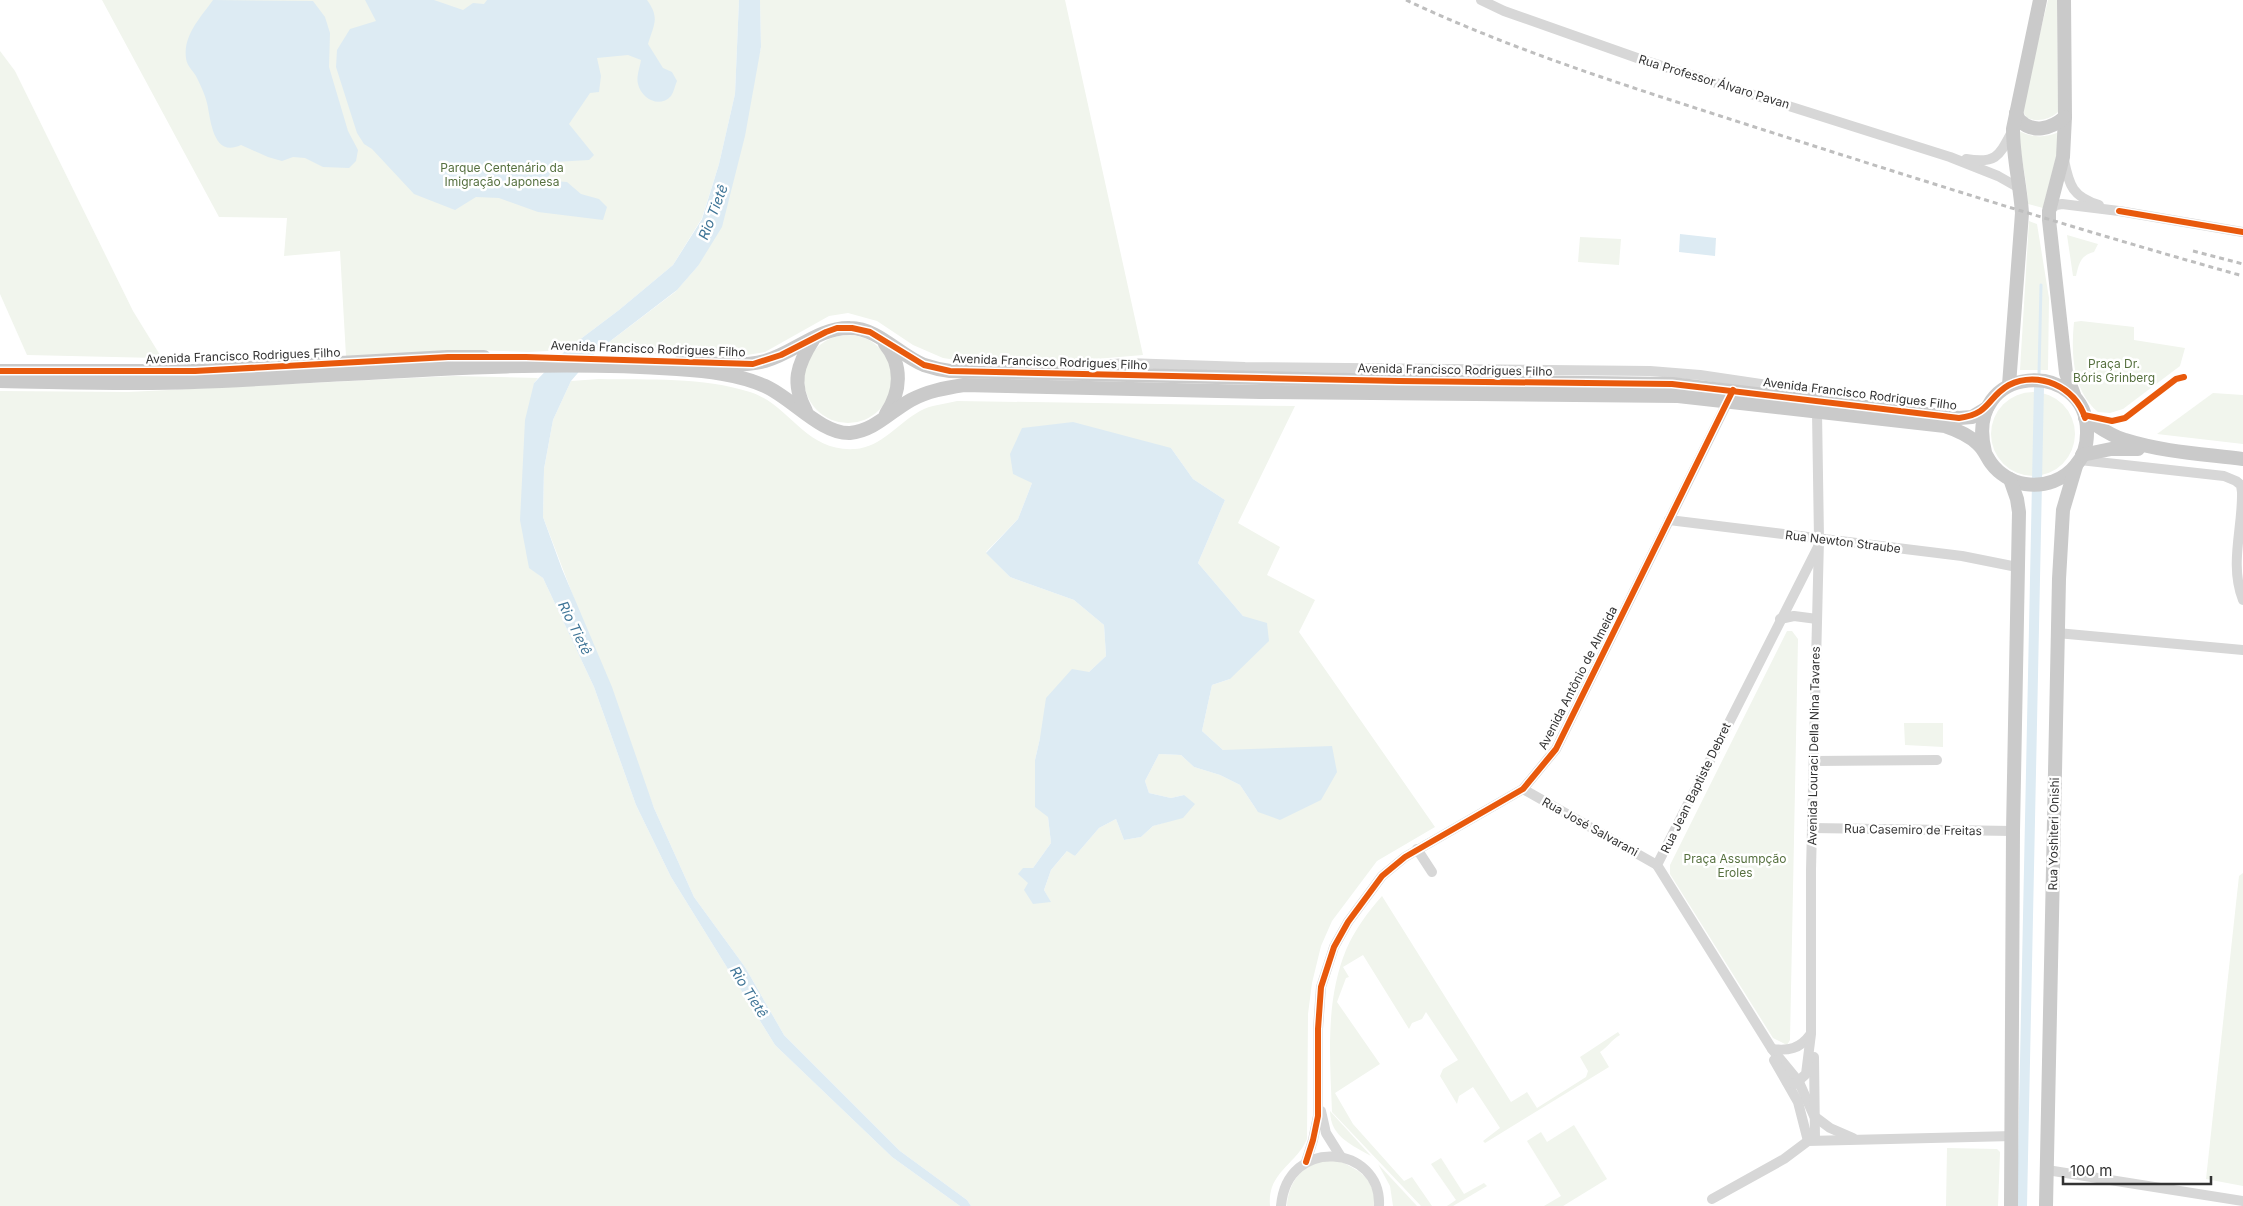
<svg xmlns="http://www.w3.org/2000/svg" width="2243" height="1206" viewBox="0 0 2243 1206" font-family="Inter,sans-serif">
  <rect width="100%" height="100%" fill="#fff"/>
  <g fill="#f1f5ed" fill-rule="evenodd">
    <polygon points="102,0 739,0 735,94 719,164 702,218 673,265 619,310 566,350 529,352 472,350 346,356 340,251 284,256 287,218 219,217"/>
    <polygon points="760,0 1065,0 1143,355 1060,362 963,361 943,358 913,345 877,321 848,313 829,316 765,352 747,355 720,356 596,352 675,292 698,266 761,48"/>
    <path d="M2048,0H2057L2058,112C2049,120 2038,122 2027,118L2022,110L2023,103Z"/>
    <polygon points="0,51 15,71 133,311 160,355 157,358 27,355 0,294"/>
    <path d="M2019,131C2034,138 2044,138 2059,132V146L2043,208L2028,204C2027,179 2020,156 2019,131Z"/>
    <polygon points="2029,221 2037,224 2049,298 2048,370 2020,370"/>
    <path d="M2067,235L2098,244L2094,252C2081,255 2079,263 2076,276H2073Z"/>
    <polygon points="1580,237 1621,239 1619,265 1578,262"/>
    <path d="M2081,321L2134,327V340L2185,348L2180,366L2123,409L2110,413L2098,412C2072,390 2071,353 2074,322Z"/>
    <circle cx="848" cy="379" r="44"/>
    <polygon points="454,376 538,378 534,383 529,567 543,578 594,687 636,805 671,877 775,1045 892,1157 960,1206 0,1206 0,391 128,392"/>
    <path d="M599,379C649,380 703,377 750,392C791,405 804,452 855,449C882,447 898,423 920,411C930,405 945,404 957,401L1295,406L1238,523L1280,547L1267,575L1315,600L1299,632L1435,827L1377,861L1332,921L1321,946L1312,983L1308,1014L1307,1139C1296,1165 1267,1172 1270,1206H971L967,1200L900,1151L784,1035L745,967L694,897L654,808L543,517L544,469L553,420L571,381ZM1171,448L1193,479L1225,500L1198,563L1243,616L1230,679L1212,685L1202,731L1223,750L1258,812L1240,785L1220,775L1194,767L1181,755L1159,754L1145,781L1149,793L1171,798L1184,795L1183,817L1153,826L1141,837L1124,840L1116,819L1099,828L1075,856L1068,850L1051,870L1044,890L1050,901L1023,868H1033L1051,843L1048,817L1035,760L1040,738L1089,672L1106,656L1104,625L1074,600L1010,577L986,552L1018,519L1032,483Z"/>
    <circle cx="2033" cy="434" r="42"/>
    <polygon points="2213,393 2243,395 2243,444 2157,434"/>
    <polygon points="1787,631 1792,631 1798,639 1790,1040 1787,1045 1773,1038 1670,874 1670,865"/>
    <polygon points="1904,723 1943,723 1943,747 1905,745"/>
    <polygon points="2243,873 2243,1186 2206,1179 2239,876"/>
    <path d="M1382,896L1511,1102L1527,1092L1537,1108L1586,1077L1588,1071L1580,1057L1618,1032L1620,1035C1611,1040 1607,1048 1600,1052L1609,1067L1485,1143L1483,1141L1500,1128L1473,1087L1459,1096L1457,1104L1440,1076L1443,1069L1458,1060L1426,1012L1422,1019L1412,1023L1409,1029L1363,955L1343,967L1349,977L1346,978L1337,1002L1380,1064L1335,1093L1353,1124L1404,1181L1412,1177L1432,1206H1421L1332,1112C1330,1058 1325,1001 1346,950C1355,929 1368,912 1382,896Z"/>
    <path d="M1330,1112V1111L1371,1156C1352,1145 1331,1137 1330,1112Z"/>
    <polygon points="1574,1125 1607,1179 1563,1206 1544,1206 1561,1196 1527,1141 1541,1132 1547,1142"/>
    <polygon points="1947,1148 1997,1149 2000,1152 1998,1206 1946,1206"/>
    <polygon points="1441,1158 1464,1194 1484,1183 1487,1186 1453,1206 1447,1206 1456,1200 1431,1164"/>
    <path d="M1339,1161C1364,1172 1372,1179 1377,1206H1287C1288,1186 1299,1167 1320,1162C1326,1160 1333,1161 1339,1161Z"/>
    <polygon points="1378,1164 1417,1206 1393,1206 1390,1186"/>
  </g>
  <g fill="#ddebf3">
    <path d="M213,0L313,1L325,17L330,33L329,67L348,131L358,150L356,161L349,168L323,167L305,158L293,157L282,161L268,157L241,145C213,158 211,121 207,103C205,95 201,86 197,78C194,71 187,67 186,58C183,35 201,17 213,0Z"/>
    <path d="M365,0H434L463,10L473,3L484,4L487,0H647C660,18 654,24 648,44L663,68L672,72L677,81C675,85 674,92 671,96C659,109 641,98 638,84C636,77 640,67 641,60L628,55L597,58L601,76L599,92L590,93L569,124L594,155L589,160L555,162L548,178L553,181L567,182L581,194L599,199L607,207L603,220L538,212L499,198L476,197L455,210L414,194L372,149L364,144L357,133L336,67L337,50L350,29L376,21Z"/>
    <polygon points="739,0 760,0 761,47 745,136 722,227 698,266 677,290 596,352 571,381 553,420 544,469 543,517 562,569 612,687 654,808 694,897 745,967 784,1035 900,1151 967,1200 971,1206 960,1206 892,1157 775,1045 671,877 636,805 594,687 543,578 529,568 520,520 525,420 534,383 566,350 619,310 673,265 702,219 719,164 735,94"/>
    <polygon points="1680,234 1716,238 1715,256 1679,252"/>
    <polygon points="1073,422 1171,448 1193,479 1225,500 1198,563 1243,616 1267,623 1269,641 1230,679 1212,685 1202,731 1223,750 1332,746 1337,772 1321,800 1280,820 1258,812 1240,785 1220,775 1194,767 1181,755 1159,754 1145,781 1149,793 1171,798 1184,795 1195,804 1183,818 1153,826 1141,837 1124,840 1116,819 1099,828 1075,856 1067,851 1051,870 1044,890 1051,902 1033,904 1024,890 1028,883 1018,874 1023,868 1033,868 1051,843 1048,817 1035,807 1035,760 1040,738 1046,698 1072,669 1089,672 1106,656 1104,625 1074,600 1010,577 986,553 1018,519 1032,483 1013,474 1010,454 1022,428"/>
  </g>
  <g fill="none" stroke-linecap="round" stroke-linejoin="round">
    <polyline stroke="#ddebf3" stroke-width="3" points="2039,374 2041,285"/>
    <polyline stroke="#ddebf3" stroke-width="10" points="2022,1206 2039,386"/>
    <g stroke="#d7d7d7" stroke-width="10">
      <polyline points="1481,0 1504,11 1640,59 1950,157 1998,176 2021,189"/>
      <path d="M1966,159C1997,164 1999,156 2013,130"/>
      <path d="M2064,160C2069,186 2073,197 2099,205"/>
      <polyline points="2049,211 2056,205 2062,204 2119,211 2243,232"/>
      <polyline points="1062,368 1126,363 1245,367 1650,371 1700,375 1815,392 1835,399"/>
      <path d="M2080,460L2224,476L2236,481L2241,485L2242,492C2243,528 2229,564 2243,600"/>
      <polyline points="1669,520 1962,556 2017,567"/>
      <polyline points="1819,545 1657,865 1772,1049 1799,1082 1814,1116 1830,1128 1853,1138"/>
      <polyline points="1780,619 1794,616 1817,619"/>
      <polyline points="2057,633 2243,650"/>
      <polyline points="1814,761 1937,760"/>
      <polyline points="1523,789 1657,865"/>
      <polyline points="1812,828 2013,831"/>
      <polyline points="1417,849 1432,872"/>
      <path d="M1772,1049C1788,1051 1800,1049 1810,1035"/>
      <polyline points="1814,1057 1815,1140"/>
      <polyline points="1774,1060 1798,1102 1808,1141"/>
      <polyline points="1787,1082 1795,1084 1806,1074 1811,1034 1811,870 1819,539 1817,412"/>
      <polyline points="1321,1111 1326,1133 1341,1157"/>
      <polyline points="1306,1162 1313,1140 1318,1116 1318,1029 1321,987 1334,947 1348,922 1382,876 1405,857 1523,789 1556,749 1730,397"/>
      <polyline points="2047,1170 2243,1201"/>
      <polyline points="1712,1199 1784,1159 1808,1141 2013,1136"/>
      <path d="M1281,1206C1287,1135 1382,1145 1379,1206"/>
    </g>
    <g stroke="#cacaca" stroke-width="14">
      <polyline points="2064,0 2065,117 2063,157 2049,211 2049,220 2066,373 2074,395"/>
      <path d="M2016,113L2019,120C2033,134 2051,129 2065,117"/>
      <path d="M885,344C903,365 901,392 886,414"/>
      <path d="M681,361C708,363 739,368 765,361C794,353 819,327 850,328C878,328 899,355 924,365C933,368 942,370 950,371L1399,381L1672,384L1959,418L1972,417L1987,408"/>
      <polyline points="0,371 195,371 448,357 484,357"/>
      <path d="M0,381C65,382 130,385 194,382C356,376 515,358 677,369C706,371 738,374 765,386C792,398 821,434 850,433C874,431 891,411 911,400C928,391 945,388 964,385L1260,392L1678,396L1945,426C1957,430 1969,435 1978,444C1984,449 1986,456 1991,463C1999,474 2012,482 2025,484C2045,487 2064,480 2076,465C2084,456 2087,444 2087,433C2089,358 1962,362 1985,452"/>
      <path d="M2009,385L2022,213C2020,184 2013,157 2013,129L2040,0"/>
      <path d="M806,411C791,383 797,365 813,340"/>
      <path d="M2085,418C2098,426 2110,436 2125,440C2163,452 2204,454 2243,459"/>
      <polyline points="2082,455 2111,449 2138,449"/>
      <polyline points="2010,479 2017,499 2019,512 2013,831 2011,1206"/>
      <polyline points="2046,1206 2059,579 2063,510 2076,466"/>
    </g>
    <g stroke="#bebebe" stroke-width="3" stroke-dasharray="5 4" stroke-linecap="butt">
      <path d="M1406,0C1521,54 1643,91 1764,130C1923,181 2082,231 2243,276"/>
      <polyline points="2193,251 2243,264"/>
    </g>
    <defs>
      <g id="cycleway">
        <polyline points="2119,211 2243,232"/>
        <path d="M0,371H195L448,357H526L753,364L781,355L826,332L837,328H852L870,332L924,365L950,371L1399,381L1672,384L1959,418C1991,414 1987,397 2009,385C2038,370 2076,387 2085,418"/>
        <polyline points="2084,415 2112,421 2125,418 2176,379 2184,377"/>
        <polyline points="1306,1162 1313,1140 1318,1116 1318,1029 1321,987 1334,947 1348,922 1382,876 1405,857 1523,789 1556,749 1733,390"/>
      </g>
    </defs>
    <use href="#cycleway" stroke="#fff" stroke-width="9"/>
    <use href="#cycleway" stroke="#e8590c" stroke-width="6"/>
  </g>
  <g text-anchor="middle" stroke-width="5" stroke-linejoin="round" paint-order="stroke">
    <g font-size="12" fill="#333" stroke="#fff">
      <text transform="translate(1714 82) rotate(17)" y="4">Rua Professor Álvaro Pavan</text>
      <text transform="translate(648 349) rotate(2)" y="4">Avenida Francisco Rodrigues Filho</text>
      <text transform="translate(243 356) rotate(-2)" y="4">Avenida Francisco Rodrigues Filho</text>
      <text transform="translate(1050 362) rotate(2)" y="4">Avenida Francisco Rodrigues Filho</text>
      <text transform="translate(1455 370) rotate(1)" y="4">Avenida Francisco Rodrigues Filho</text>
      <text transform="translate(1860 394) rotate(7)" y="4">Avenida Francisco Rodrigues Filho</text>
      <text transform="translate(1843 542) rotate(7)" y="4">Rua Newton Straube</text>
      <text transform="translate(1578 678) rotate(-63)" y="4">Avenida Antônio de Almeida</text>
      <text transform="translate(1814 746) rotate(-89)" y="4">Avenida Louraci Della Nina Tavares</text>
      <text transform="translate(1696 788) rotate(-64)" y="4">Rua Jean Baptiste Debret</text>
      <text transform="translate(1590 827) rotate(29)" y="4">Rua José Salvarani</text>
      <text transform="translate(1913 830) rotate(1)" y="4">Rua Casemiro de Freitas</text>
      <text transform="translate(2054 834) rotate(-89)" y="4">Rua Yoshiteri Onishi</text>
    </g>
    <g font-size="12" fill="#56703f" stroke="#fff">
      <text x="502" y="172">Parque Centenário da<tspan x="502" dy="14">Imigração Japonesa</tspan></text>
      <text x="2114" y="368">Praça Dr.<tspan x="2114" dy="14">Bóris Grinberg</tspan></text>
      <text x="1735" y="863">Praça Assumpção<tspan x="1735" dy="14">Eroles</tspan></text>
    </g>
    <g font-size="14" font-style="italic" fill="#3f7597" stroke="#fff">
      <text transform="translate(713 212) rotate(-69)" y="5">Rio Tietê</text>
      <text transform="translate(575 628) rotate(64)" y="5">Rio Tietê</text>
      <text transform="translate(749 992) rotate(58)" y="5">Rio Tietê</text>
    </g>
  </g>
  <path d="M2063 1176v8h148v-8" fill="none" stroke="#333333" stroke-width="2.5"/>
  <text x="2070" y="1176" font-size="15" fill="#333333" stroke="#ffffff" stroke-width="4" paint-order="stroke">100 m</text>
</svg>
